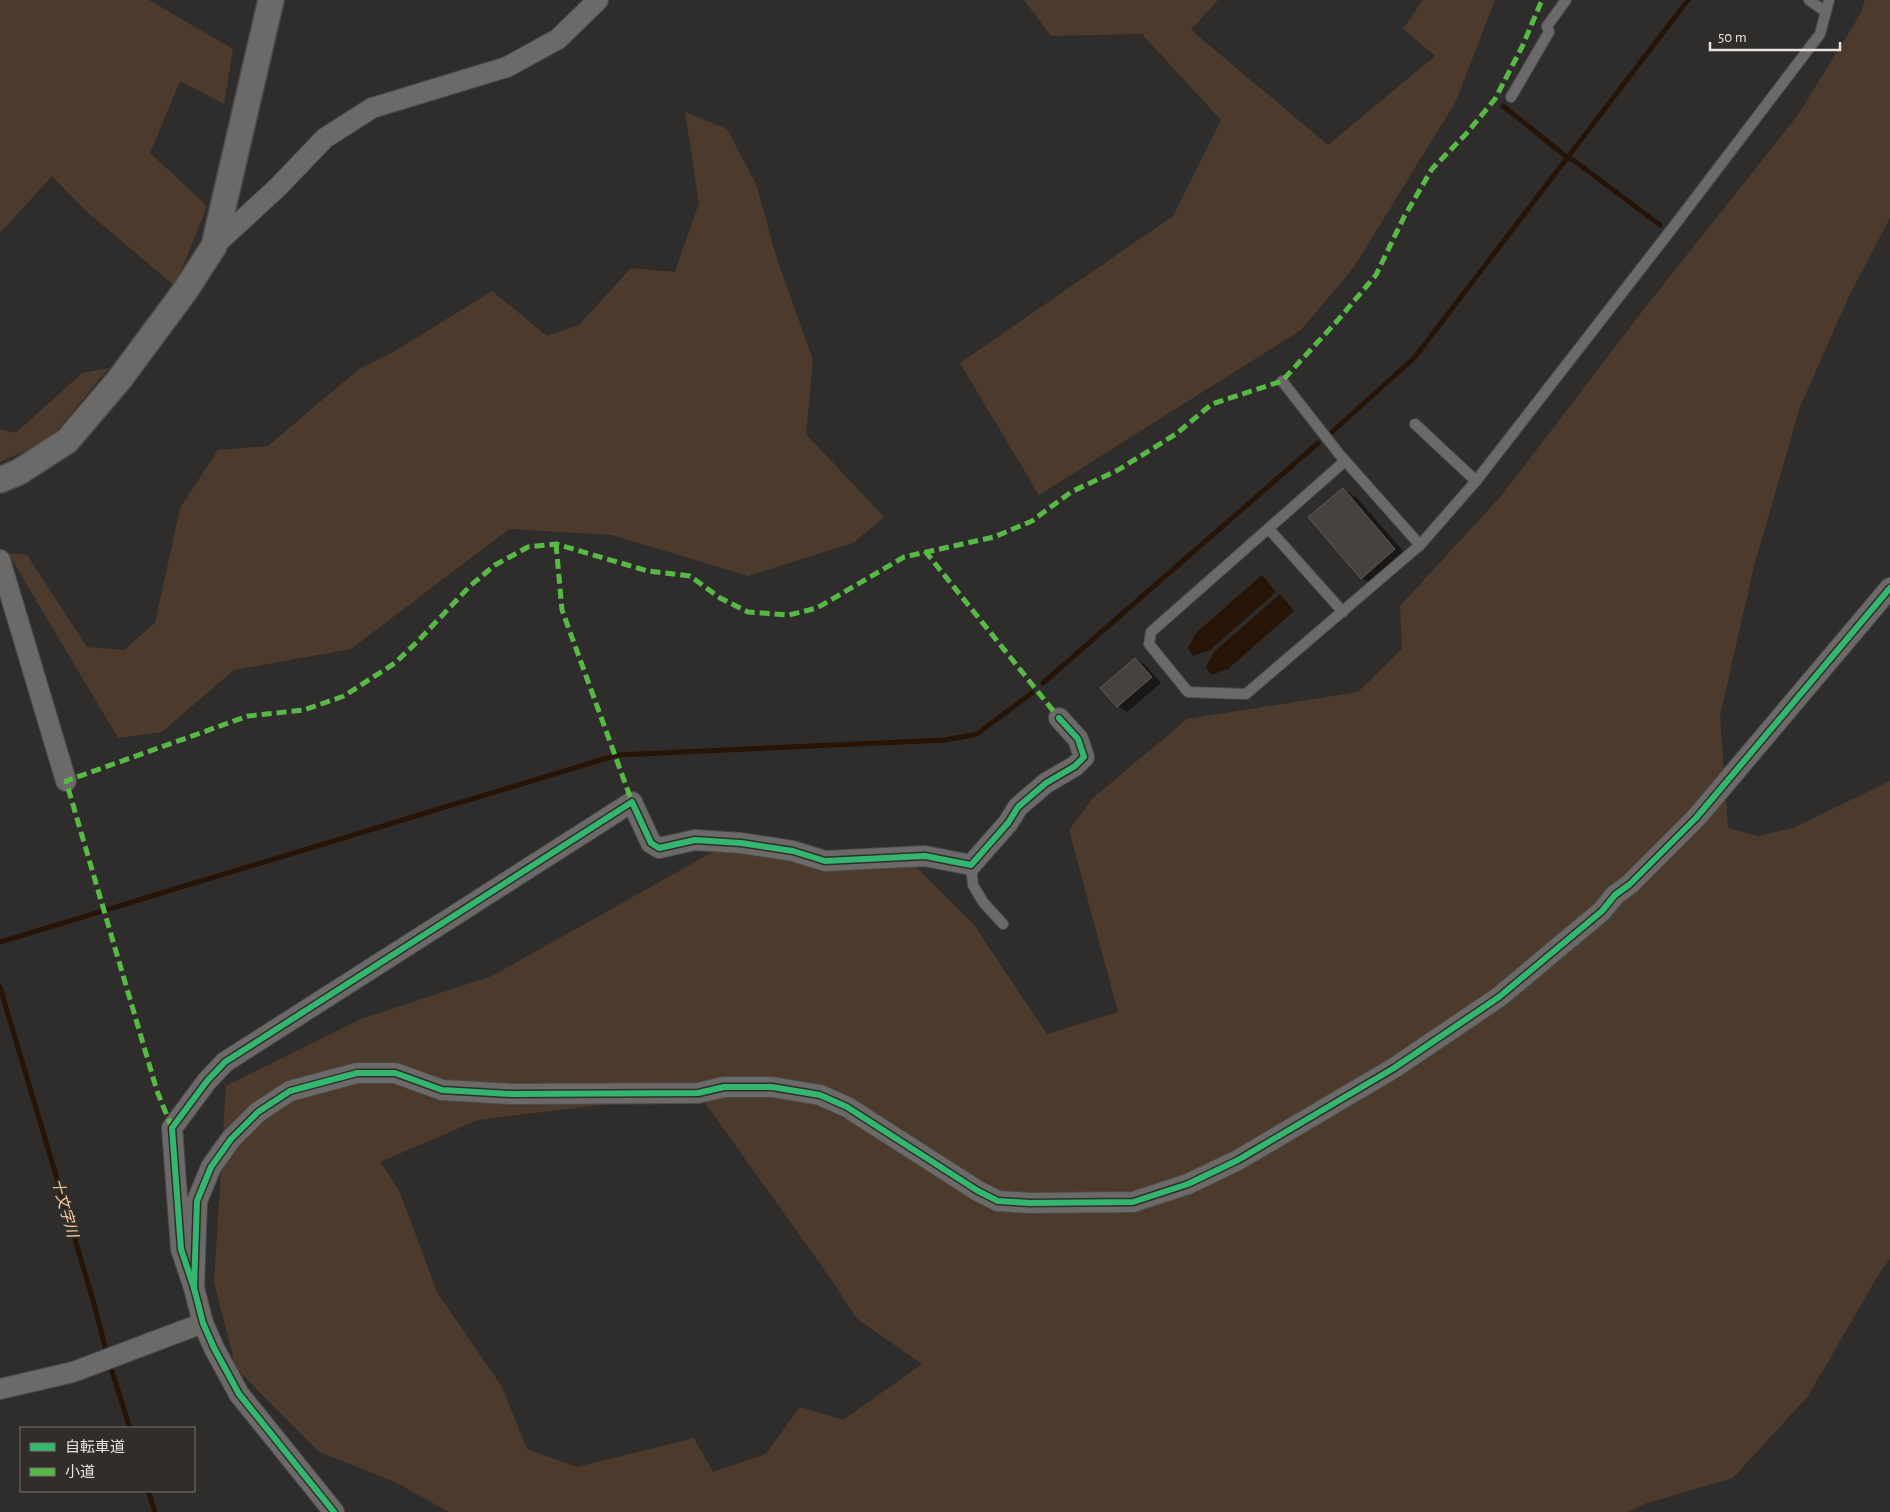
<svg xmlns="http://www.w3.org/2000/svg" width="1890" height="1512" viewBox="0 0 1890 1512" font-family="'Alegreya Sans','Noto Sans JP',sans-serif">
  <rect width="100%" height="100%" fill="#2f2d2b"/>
  <g fill="#4c3b2c" fill-rule="evenodd">
    <polygon points="0,0 149,0 233,49 224,104 180,81 150,153 207,206 175,286 87,212 52,176 0,233"/>
    <polygon points="1024,0 1218,0 1191,30 1328,145 1435,56 1403,29 1423,0 1495,0 1456,101 1354,267 1301,330 1039,495 960,363 1173,216 1221,120 1142,34 1051,36"/>
    <path d="M1865,0H1890V218L1849,296L1800,407L1754,566L1720,716L1728,828L1758,836L1793,828L1890,781V1259L1882,1269L1808,1396L1733,1478L1644,1504L1628,1512H449L395,1482L319,1452L236,1368L214,1282L226,1086L361,1019L492,976L720,848L911,862L974,925L1047,1034L1118,1012L1069,830L1093,798L1187,719L1358,692L1402,649L1400,606L1502,495L1644,309L1798,115L1861,13ZM698,1093L833,1282L856,1318L922,1364L843,1420L800,1407L766,1454L713,1472L694,1438L577,1467L527,1449L502,1387L437,1292L399,1190L380,1162L478,1120Z"/>
    <polygon points="685,112 727,129 756,184 776,256 813,360 806,434 884,517 853,543 748,576 612,535 509,529 351,649 234,670 162,732 118,738 8,553 27,555 87,647 124,650 155,623 180,508 218,450 268,446 359,369 395,351 492,291 547,336 579,325 631,268 675,272 699,203"/>
    <polygon points="109,368 48,441 0,462 0,429 16,433 82,373"/>
  </g>
  <g fill="#261406">
    <polygon points="1262,575 1276,592 1210,650 1193,656 1188,648 1196,633"/>
    <polygon points="1280,594 1294,611 1228,669 1211,675 1206,667 1214,652"/>
  </g>
  <g fill="#0007">
    <polygon points="1343,489 1357,498 1409,558 1376,586 1362,578"/>
    <polygon points="1136,659 1145,665 1161,683 1127,712 1118,706"/>
  </g>
  <g fill="none" stroke-linecap="round" stroke-linejoin="round">
    <g stroke="#261406" stroke-width="5">
      <polyline points="1503,106 1568,158 1576,162 1660,225"/>
      <polyline points="1332,432 1415,357 1688,0"/>
      <polyline points="1043,683 1318,443"/>
      <polyline points="0,942 617,755 945,740 977,734 1032,693"/>
      <polyline points="0,987 93,1300 107,1354"/>
      <polyline points="109,1362 130,1428"/>
      <polyline points="148,1491 155,1512"/>
    </g>
  </g>
  <g fill="#48423e" stroke="#5d5b59">
    <polygon points="1343,488 1395,549 1361,579 1308,517"/>
    <polygon points="1135,658 1152,677 1117,707 1100,688"/>
  </g>
  <g fill="none" stroke-linecap="round" stroke-linejoin="round">
    <defs>
      <g id="service">
        <polyline points="1809,0 1826,12"/>
        <polyline points="1511,97 1549,32 1547,26 1566,0"/>
        <polyline points="1282,381 1340,455 1420,545"/>
        <polyline points="1415,424 1476,481"/>
        <polyline points="1345,461 1151,632 1149,644 1188,692 1246,694 1420,545 1476,481 1674,226 1820,34 1829,0"/>
        <polyline points="1269,529 1343,612"/>
        <polyline points="971,865 973,885 983,902 1003,924"/>
      </g>
      <g id="minor">
        <polyline points="214,246 278,187 325,138 372,108 507,67 558,39 598,0"/>
        <polyline points="0,560 66,781"/>
        <polyline points="194,1288 197,1201 211,1167 231,1139 258,1112 290,1091 357,1073 395,1073 442,1090 512,1094 698,1093 724,1087 772,1087 820,1095 847,1107 978,1191 998,1201 1030,1203 1133,1202 1188,1184 1238,1160 1394,1068 1499,997 1602,911 1615,895 1630,884 1696,818 1890,588"/>
        <polyline points="0,1389 73,1372 203,1323"/>
        <polyline points="334,1512 239,1394 214,1348 203,1323 194,1288 181,1249 172,1128 207,1081 225,1062 632,802 651,843 659,848 695,840 741,843 793,851 825,861 925,856 971,865 1008,823 1018,807 1046,783 1075,766 1084,757 1078,739 1059,718"/>
      </g>
      <polyline id="tertiary" points="0,480 19,472 67,441 119,380 185,291 214,246 271,0"/>
    </defs>
    <use href="#service" stroke="#4d4b49" stroke-width="12"/>
    <use href="#minor" stroke="#4d4b49" stroke-width="22"/>
    <use href="#tertiary" stroke="#4d4b49" stroke-width="28"/>
    <use href="#service" stroke="#6c6a69" stroke-width="10"/>
    <use href="#minor" stroke="#6c6a69" stroke-width="20"/>
    <use href="#tertiary" stroke="#6c6a69" stroke-width="25"/>
    <g stroke="#58b947" stroke-width="5" stroke-dasharray="10 5" stroke-linecap="butt">
      <polyline points="556,544 562,610 632,802"/>
      <polyline points="925,551 1059,718"/>
      <polyline points="172,1128 157,1091 66,781 248,716 304,710 344,696 395,663 418,641 470,586 495,565 528,547 556,544 648,571 690,576 720,598 748,612 789,615 817,608 904,557 994,537 1032,521 1071,492 1118,470 1176,434 1212,404 1282,381 1338,320 1376,275 1404,217 1432,169 1466,134 1495,99 1522,47 1542,0"/>
    </g>
    <defs>
      <g id="cycleway">
        <polyline points="194,1288 197,1201 211,1167 231,1139 258,1112 290,1091 357,1073 395,1073 442,1090 512,1094 698,1093 724,1087 772,1087 820,1095 847,1107 978,1191 998,1201 1030,1203 1133,1202 1188,1184 1238,1160 1394,1068 1499,997 1602,911 1615,895 1630,884 1696,818 1890,588"/>
        <polyline points="334,1512 239,1394 214,1348 203,1323 194,1288 181,1249 172,1128 207,1081 225,1062 632,802 651,843 659,848 695,840 741,843 793,851 825,861 925,856 971,865 1008,823 1018,807 1046,783 1075,766 1084,757 1078,739 1059,718"/>
      </g>
    </defs>
    <use href="#cycleway" stroke="#312d29" stroke-width="9"/>
    <use href="#cycleway" stroke="#33b770" stroke-width="6"/>
  </g>
  <g text-anchor="middle" stroke-width="4" stroke-linejoin="round" paint-order="stroke">
    <g font-size="15" font-style="italic" fill="#fccea6" stroke="#312d29">
      <text transform="translate(65 1208) rotate(74)" y="5">十文字川</text>
    </g>
  </g>
  <rect x="20" y="1427" width="175" height="65" fill="#312d29" stroke="#797672"/>
  <rect x="30" y="1443" width="25" height="8" fill="#33b770" stroke="#797672"/>
  <text x="65" y="1452" font-size="15" fill="#e6e3e0">自転車道</text>
  <rect x="30" y="1468" width="25" height="8" fill="#58b947" stroke="#797672"/>
  <text x="65" y="1477" font-size="15" fill="#e6e3e0">小道</text>
  <path d="M1710 42v8h130v-8" fill="none" stroke="#e6e3e0" stroke-width="2.5"/>
  <text x="1718" y="42" font-size="15" fill="#e6e3e0" stroke="#312d29" stroke-width="4" paint-order="stroke">50 m</text>
</svg>
